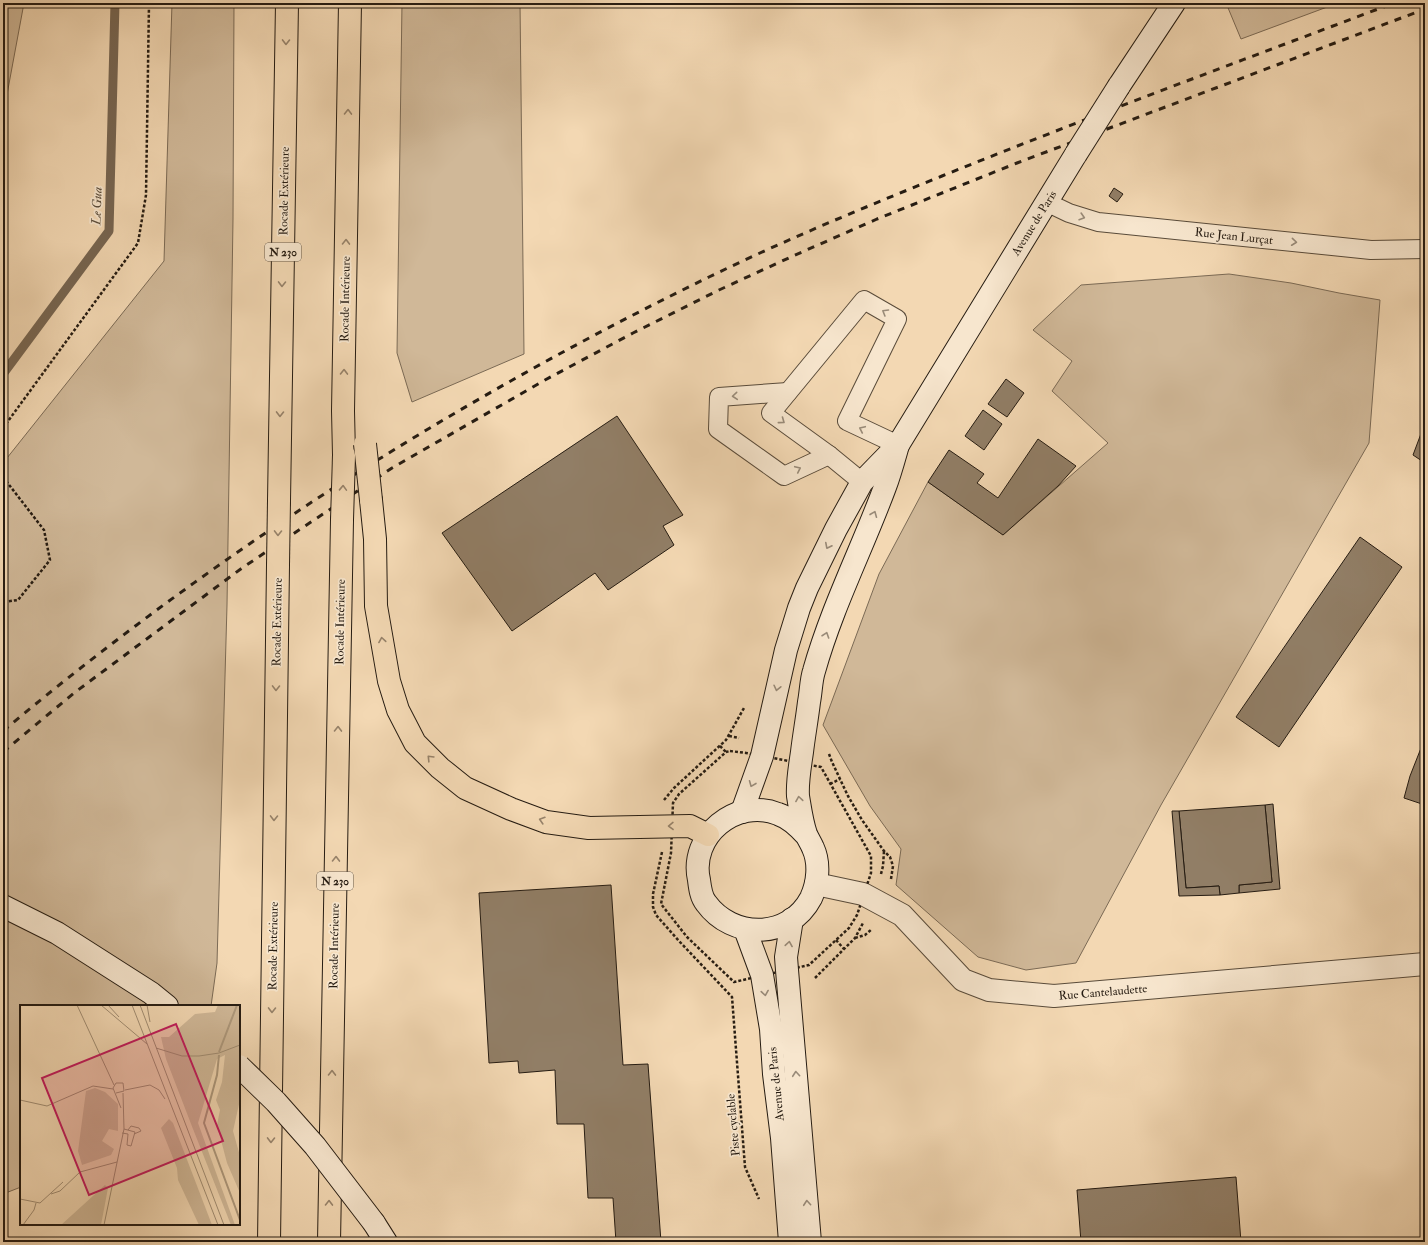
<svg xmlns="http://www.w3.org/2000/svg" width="1428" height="1245" viewBox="0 0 1428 1245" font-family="'IM FELL Double Pica',serif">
  <rect width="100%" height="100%" fill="#f3d8b3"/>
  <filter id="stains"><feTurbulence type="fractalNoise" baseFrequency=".005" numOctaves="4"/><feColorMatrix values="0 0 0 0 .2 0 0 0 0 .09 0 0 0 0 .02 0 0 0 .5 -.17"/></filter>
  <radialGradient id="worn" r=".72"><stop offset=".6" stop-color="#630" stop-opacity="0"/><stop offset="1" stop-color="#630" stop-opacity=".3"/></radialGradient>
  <g fill="#d0b898" stroke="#7b6a55">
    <polygon points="3,3 24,3 3,116"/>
    <polygon points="172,3 234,3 233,219 227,605 217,963 211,1006 21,1006 21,1187 3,1194 3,463 164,261"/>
    <polygon points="402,3 520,3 524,354 412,402 397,353"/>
    <polygon points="1226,3 1338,3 1241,39"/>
    <polygon points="1229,274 1291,283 1339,293 1380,300 1369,443 1161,805 1076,963 1026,970 978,957 896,885 901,849 870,806 823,725 879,574 928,482 1003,535 1108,443 1052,391 1072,361 1033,330 1081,285"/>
  </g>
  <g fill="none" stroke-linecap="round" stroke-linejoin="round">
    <polyline stroke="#776652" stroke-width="9" points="3,374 109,231 115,3"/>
  </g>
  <g fill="#917e66" stroke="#261c12">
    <polygon points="1114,188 1123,194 1117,202 1109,196"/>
    <polygon points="1006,379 1024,393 1007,417 988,404"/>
    <polygon points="983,410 1002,424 984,450 965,436"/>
    <polygon points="617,416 683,515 663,526 674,545 608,590 595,573 512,631 442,533"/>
    <polygon points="1425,423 1425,463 1413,455"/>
    <polygon points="1038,439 1076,466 1058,486 1003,535 928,482 949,450 984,474 977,483 998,498"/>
    <polygon points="1360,537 1402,567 1279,747 1236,717"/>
    <polygon points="1425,738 1425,805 1404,798 1410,776"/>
    <polygon points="1273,804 1280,889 1239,893 1239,885 1272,882 1265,805"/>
    <polygon points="1265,805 1272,882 1239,885 1239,893 1220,895 1219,886 1186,888 1179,811"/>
    <polygon points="1172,811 1179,811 1186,888 1219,886 1220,895 1179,896"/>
    <polygon points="611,885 623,1065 648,1064 661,1242 616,1242 613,1198 588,1198 584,1124 557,1124 555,1070 519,1073 518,1061 489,1063 479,893"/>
    <polygon points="1236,1177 1241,1242 1081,1242 1077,1190"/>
  </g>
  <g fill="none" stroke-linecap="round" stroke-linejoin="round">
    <defs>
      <g id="lane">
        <polyline points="1046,202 1069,213 1098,222 1371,250 1425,249"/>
        <polyline points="788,392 719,397 718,429 784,476 829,455"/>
        <polyline points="862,482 829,455 771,413 864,300 897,319 847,421 898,445"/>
      </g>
      <polyline id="street" points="816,884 863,894 902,915 963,980 989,990 1054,996 1425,964"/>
      <g id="secondary">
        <polyline points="1119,86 1174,3"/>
        <polyline points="742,812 762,756 786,650 799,608 807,588 836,529 862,482 898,445 1076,154"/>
        <path d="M806,835C798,826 790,818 778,814C736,797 689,836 699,880C700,888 701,897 706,903C732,939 789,940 811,898C818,883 820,863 813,848C811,843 808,839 806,834C802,823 800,808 798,796C797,782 800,766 802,752C804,735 807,719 809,702C811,692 811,680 814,671C832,607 862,549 885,487C890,474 894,459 898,445"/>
        <polyline points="3,906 57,933 151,993 167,1006"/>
        <polyline points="792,919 786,957 787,970 810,1242"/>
        <polyline points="745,929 762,975 771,1029 774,1074 782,1138 790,1242"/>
        <polyline points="374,1223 386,1242"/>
      </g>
      <g id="highway">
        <polyline points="344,455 343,411 350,3"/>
        <polyline points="371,500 375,539 376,606 389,681 398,710 415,743 440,768 465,788 511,809 546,822 589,828 690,826 708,835"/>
        <polyline points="279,501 287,3"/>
        <polyline points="269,1242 278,565"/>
        <polyline points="329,1242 342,520"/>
      </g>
    </defs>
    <use href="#lane" stroke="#594b3a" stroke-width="20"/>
    <use href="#street" stroke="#594b3a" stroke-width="24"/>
    <use href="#secondary" stroke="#261c12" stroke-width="24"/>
    <use href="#highway" stroke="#261c12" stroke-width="24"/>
    <g stroke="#261c12" stroke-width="2.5" stroke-dasharray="3 2" stroke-linecap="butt">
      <polyline points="3,428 138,243 146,195 149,3"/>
      <polyline points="3,477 44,530 50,560 18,600 3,602"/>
      <polyline points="729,736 739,738"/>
      <polyline points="720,746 726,752"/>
      <polygon points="730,751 746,753 821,767 871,856 871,873 857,915 849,928 809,965 734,982 687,937 661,904 671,853 673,803 679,794 726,752"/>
      <polyline points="829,754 832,762 848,796 862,820 884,851 890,857 893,866 891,879"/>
      <polyline points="830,784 840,779"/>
      <polyline points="664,800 674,788 726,740 744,708"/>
      <polyline points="662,852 653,894 653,907 656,915 679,941 732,997 745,1167 759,1199"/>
      <polyline points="881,874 883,866 884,851"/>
      <polyline points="855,938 865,935 872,929"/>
      <polyline points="836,940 844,949"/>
      <polyline points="815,978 855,938 863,923"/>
    </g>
    <use href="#lane" stroke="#f7e6ce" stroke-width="18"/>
    <use href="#street" stroke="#f7e6ce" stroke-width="22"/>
    <use href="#secondary" stroke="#f7e6ce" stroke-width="22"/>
    <use href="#highway" stroke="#f3d8b3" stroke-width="22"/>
    <g stroke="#261c12" stroke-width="3" stroke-dasharray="7 7" stroke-linecap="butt">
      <path d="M3,731C218,551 456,400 709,277C785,240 863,208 942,176C1091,116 1243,60 1394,3"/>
      <polyline points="3,752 74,693 242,568 392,468 545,380 633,333 719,290 793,256 877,219 1017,163 1425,9"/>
    </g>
    <defs>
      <g id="secondary-bridge">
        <polyline points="1076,154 1119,86"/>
        <polyline points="239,1066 276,1102 315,1146 374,1223"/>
      </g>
      <g id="highway-bridge">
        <polyline points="365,444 371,500"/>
        <polyline points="342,520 344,455"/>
        <polyline points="278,565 279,501"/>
      </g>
    </defs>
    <use href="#secondary-bridge" stroke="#261c12" stroke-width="24" stroke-linecap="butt"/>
    <use href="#highway-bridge" stroke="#261c12" stroke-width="24" stroke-linecap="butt"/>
    <use href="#secondary-bridge" stroke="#f7e6ce" stroke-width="22"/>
    <use href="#highway-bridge" stroke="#f3d8b3" stroke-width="22"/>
  </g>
  <defs><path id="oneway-chevron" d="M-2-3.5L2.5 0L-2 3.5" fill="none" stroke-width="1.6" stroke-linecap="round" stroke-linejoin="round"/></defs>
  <g stroke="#97836b">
    <use href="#oneway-chevron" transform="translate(286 42) rotate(91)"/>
    <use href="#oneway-chevron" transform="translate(348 112) rotate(-89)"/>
    <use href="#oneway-chevron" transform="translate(346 242) rotate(-89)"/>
    <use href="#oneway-chevron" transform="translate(282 284) rotate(91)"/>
    <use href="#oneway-chevron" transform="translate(344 372) rotate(-89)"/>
    <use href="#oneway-chevron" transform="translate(280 414) rotate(91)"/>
    <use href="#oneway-chevron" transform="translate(343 488) rotate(-88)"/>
    <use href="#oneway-chevron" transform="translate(278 533) rotate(91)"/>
    <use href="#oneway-chevron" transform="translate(382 640) rotate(-99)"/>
    <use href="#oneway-chevron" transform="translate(276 688) rotate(91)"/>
    <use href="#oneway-chevron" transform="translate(338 729) rotate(-89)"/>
    <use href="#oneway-chevron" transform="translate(430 758) rotate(-134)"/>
    <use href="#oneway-chevron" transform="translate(274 818) rotate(91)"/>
    <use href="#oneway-chevron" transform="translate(542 820) rotate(-163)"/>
    <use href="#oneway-chevron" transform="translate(671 826) rotate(179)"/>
    <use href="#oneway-chevron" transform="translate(336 859) rotate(-89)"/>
    <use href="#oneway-chevron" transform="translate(272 1010) rotate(91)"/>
    <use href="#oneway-chevron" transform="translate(332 1073) rotate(-89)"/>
    <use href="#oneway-chevron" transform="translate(271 1140) rotate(91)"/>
    <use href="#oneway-chevron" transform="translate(329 1203) rotate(-89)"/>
  </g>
  <g stroke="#998b79">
    <use href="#oneway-chevron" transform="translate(1082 217) rotate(17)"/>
    <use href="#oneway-chevron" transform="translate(1294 242) rotate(6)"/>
    <use href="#oneway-chevron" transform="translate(885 312) rotate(-149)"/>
    <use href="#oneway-chevron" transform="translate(735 396) rotate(175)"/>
    <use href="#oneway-chevron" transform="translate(782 421) rotate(36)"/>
    <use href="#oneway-chevron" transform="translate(862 429) rotate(-155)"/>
    <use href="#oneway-chevron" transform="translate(798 469) rotate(-25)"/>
    <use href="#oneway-chevron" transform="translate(874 514) rotate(-68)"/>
    <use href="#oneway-chevron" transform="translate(828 546) rotate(117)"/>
    <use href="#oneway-chevron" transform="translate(826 635) rotate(-71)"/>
    <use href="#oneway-chevron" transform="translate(777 688) rotate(103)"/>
    <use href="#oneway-chevron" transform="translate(752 784) rotate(112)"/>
    <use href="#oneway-chevron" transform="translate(799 799) rotate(-99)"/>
    <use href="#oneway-chevron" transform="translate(789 944) rotate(-81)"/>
    <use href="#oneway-chevron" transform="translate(765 993) rotate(81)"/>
    <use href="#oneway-chevron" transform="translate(796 1074) rotate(-95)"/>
    <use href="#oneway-chevron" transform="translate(807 1203) rotate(-95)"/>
  </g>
  <g text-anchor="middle" stroke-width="3.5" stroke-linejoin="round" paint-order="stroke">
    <g fill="#f7e6ce" stroke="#65594a" stroke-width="1">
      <rect x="265" y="243" width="36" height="18" rx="3"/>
      <rect x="317" y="872" width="36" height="18" rx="3"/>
    </g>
    <g font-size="11" font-weight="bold" fill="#261c12">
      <text x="283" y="256">N 230</text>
      <text x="335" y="885">N 230</text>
    </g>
    <g font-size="12" fill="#261c12" stroke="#f7e6ce">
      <text transform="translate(284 191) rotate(-89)" y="4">Rocade Extérieure</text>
      <text transform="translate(1034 223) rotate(-58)" y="4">Avenue de Paris</text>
      <text transform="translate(1234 236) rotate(6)" y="4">Rue Jean Lurçat</text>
      <text transform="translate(345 299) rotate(-89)" y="4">Rocade Intérieure</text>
      <text transform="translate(277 622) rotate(-89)" y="4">Rocade Extérieure</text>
      <text transform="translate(340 622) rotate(-89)" y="4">Rocade Intérieure</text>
      <text transform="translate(273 946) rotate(-89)" y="4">Rocade Extérieure</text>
      <text transform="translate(334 946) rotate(-89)" y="4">Rocade Intérieure</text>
      <text transform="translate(1103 992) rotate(-5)" y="4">Rue Cantelaudette</text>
      <text transform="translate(776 1084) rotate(-96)" y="4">Avenue de Paris</text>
      <text transform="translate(733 1125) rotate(-95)" y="4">Piste cyclable</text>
    </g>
    <g font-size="13" font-style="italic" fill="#5c4e3c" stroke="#f7e6ce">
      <text transform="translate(96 206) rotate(-88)" y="5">Le Gua</text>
    </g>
  </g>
  <g transform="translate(20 1005)">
    <rect width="220" height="220" fill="#f3d8b3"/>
    <path d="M198,0H220V95L213,126L220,151V188L207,158L197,120L200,105L196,95L202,77L205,50L197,54L178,118L215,220H211L173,124L146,54L141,32H149L175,9L195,7ZM75,83L85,87L98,99V126L89,124L82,136L94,144L91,150L62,160L58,146L66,86ZM149,114L153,118L192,220H179L158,175L157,163L141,123ZM85,180L88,183L81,220H41Z" fill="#d0b898"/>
    <path fill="none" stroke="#ad987c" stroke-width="2" d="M199,47L217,0M199,50L197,70L184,118L220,215"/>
    <path fill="none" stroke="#a18d73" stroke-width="1" d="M57,0L94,80M81,0L127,39M88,0L99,12M112,0L198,220M120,0L204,220M127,0L130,17M136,43L162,51H179L199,48L220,40M105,85L130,80L139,85L145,94M96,88L104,86L103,78H96L93,83L101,103M0,95L27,101L73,81L93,84M108,125L111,121L119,123L121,126L114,129M102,128L108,129L107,140L111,141L115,127L104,124M31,189L40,186L60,167L97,157M0,194L20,198L43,177M3,220L14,205L16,198M84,220L104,124L103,88"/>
    <path fill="#c2185b" fill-opacity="0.15" stroke="#c2185b" stroke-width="2" d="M156,19L203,136L69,190L22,73Z"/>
    <rect width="220" height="220" fill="none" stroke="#261c12" stroke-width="2"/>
  </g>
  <rect width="1428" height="1245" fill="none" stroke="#f3d8b3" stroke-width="16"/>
  <rect x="4" y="4" width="1420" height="1237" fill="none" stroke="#261c12" stroke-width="2"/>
  <rect x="8" y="8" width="1412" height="1229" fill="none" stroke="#261c12"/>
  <rect width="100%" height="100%" filter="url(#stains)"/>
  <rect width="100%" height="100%" fill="url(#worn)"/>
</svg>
